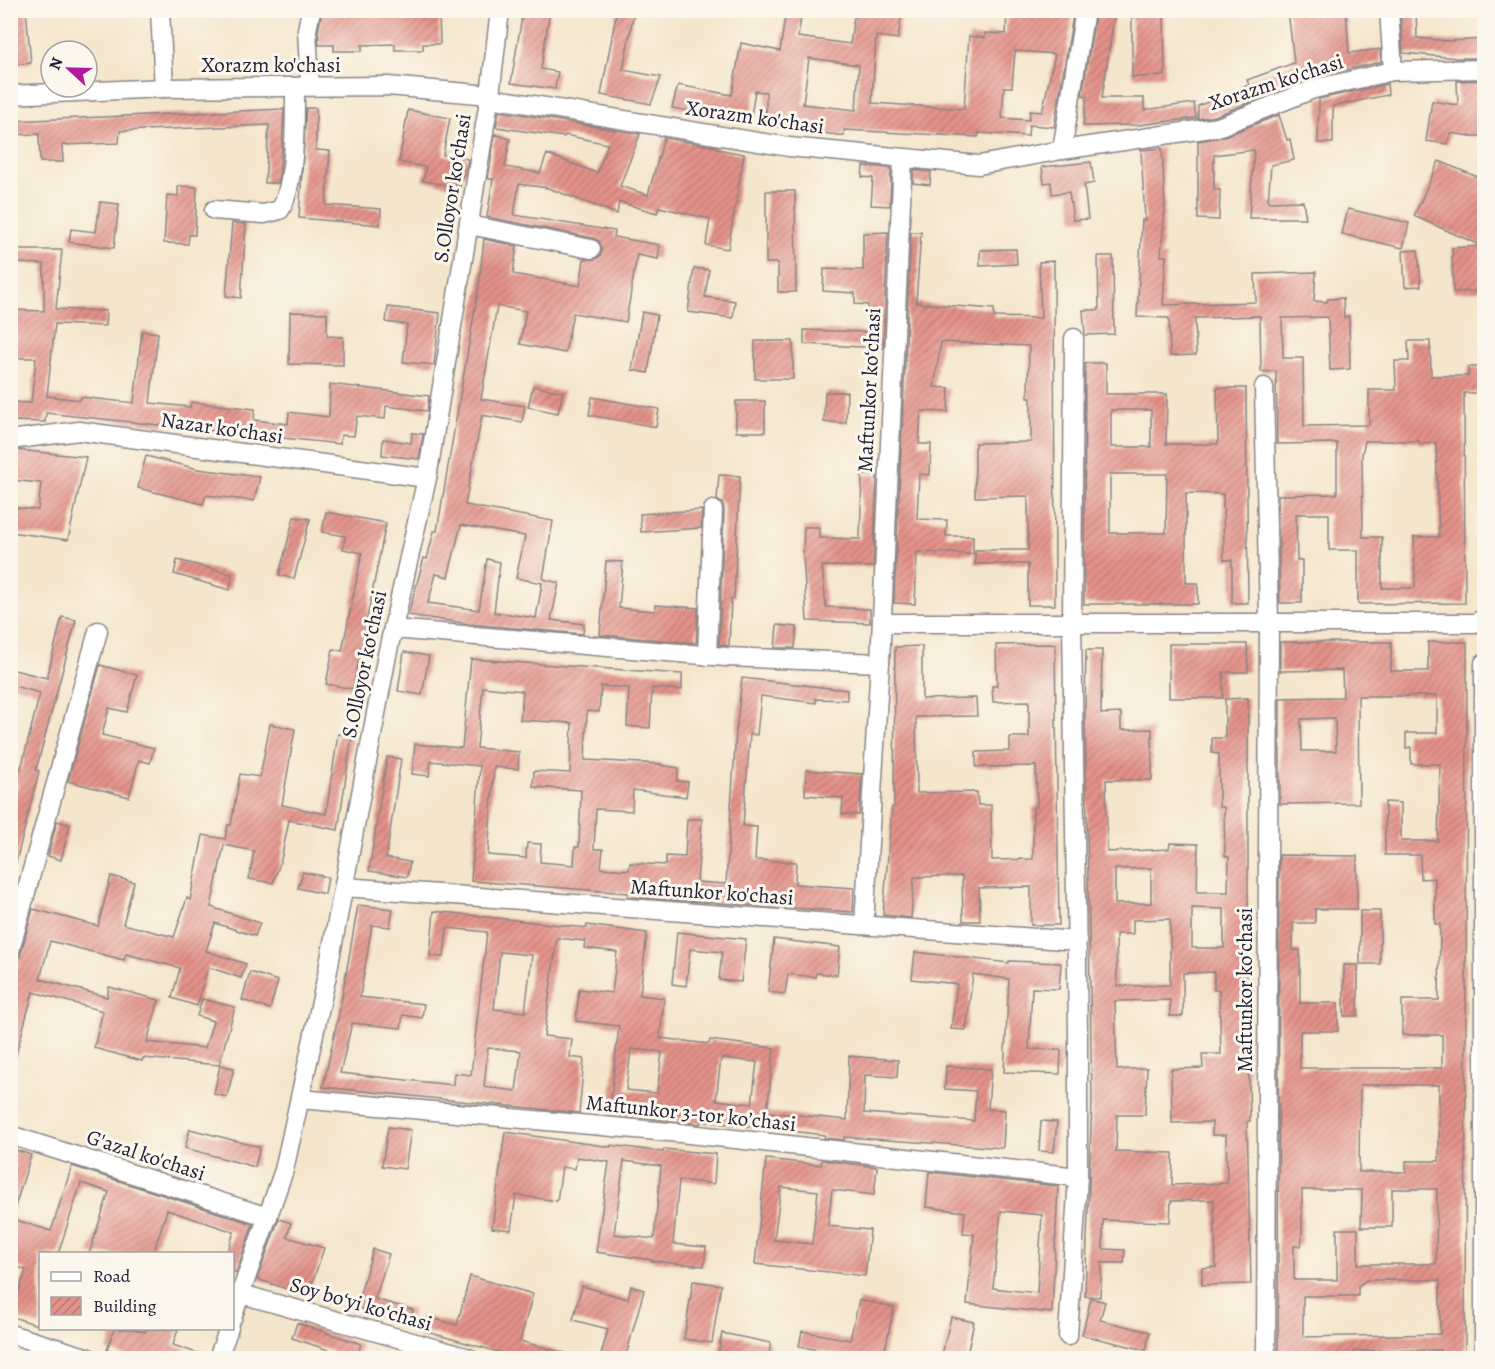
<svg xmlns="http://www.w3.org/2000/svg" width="1495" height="1369" viewBox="0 0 1495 1369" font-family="Alegreya,serif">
  <defs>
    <pattern id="building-hatch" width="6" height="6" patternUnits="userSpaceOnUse" patternTransform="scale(1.5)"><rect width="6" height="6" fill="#e49289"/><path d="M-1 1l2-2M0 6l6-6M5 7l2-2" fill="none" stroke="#b87771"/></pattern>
  </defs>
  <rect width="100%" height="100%" fill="#fbf7ec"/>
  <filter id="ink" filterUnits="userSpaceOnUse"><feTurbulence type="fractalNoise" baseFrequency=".0167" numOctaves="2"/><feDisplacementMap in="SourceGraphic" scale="12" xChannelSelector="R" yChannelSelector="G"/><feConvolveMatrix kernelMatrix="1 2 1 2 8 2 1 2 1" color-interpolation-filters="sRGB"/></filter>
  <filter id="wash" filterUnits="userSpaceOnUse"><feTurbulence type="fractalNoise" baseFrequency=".008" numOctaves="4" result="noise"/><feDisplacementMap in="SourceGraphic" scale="24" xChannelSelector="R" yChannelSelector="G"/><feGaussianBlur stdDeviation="1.35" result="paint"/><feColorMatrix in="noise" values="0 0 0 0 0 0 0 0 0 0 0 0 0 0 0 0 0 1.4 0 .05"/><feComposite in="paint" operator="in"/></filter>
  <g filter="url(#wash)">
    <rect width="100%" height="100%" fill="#f4e6cc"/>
    <g id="blocks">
      <g fill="url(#building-hatch)" fill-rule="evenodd">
        <polygon points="10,10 26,10 31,63 10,65"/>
        <polygon points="334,10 439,11 440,44 423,44 423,50 395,50 395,44 362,45 362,51 334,51 334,45 319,45 318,31 322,12"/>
        <polygon points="523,10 550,10 541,69 558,72 555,89 511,83"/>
        <polygon points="617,10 634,12 623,70 661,77 651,104 601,95"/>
        <path d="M786,10H802L798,37L850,44L855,10H902L898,39L876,36L872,103L964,109L969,36L985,38V33L1006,34L1007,10H1074L1054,127L1029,125L1028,136L979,133L978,137L844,130V136L766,125V92L755,91L750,122L672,108L678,85L732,95L741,43L780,51ZM1015,51L1055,54L1042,112L1030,111L1029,120L1002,118L1004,87H1012ZM809,58L859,65L856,110L803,104Z"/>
        <polygon points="1288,10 1346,10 1349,53 1380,49 1381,62 1282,84 1283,87 1270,92 1271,94 1215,116 1198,119 1198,106 1249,85 1247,80 1294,63"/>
        <polygon points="1400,10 1416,10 1417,38 1449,41 1485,39 1485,58 1457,58 1403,53"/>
        <polygon points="1164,14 1165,76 1132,77 1132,15"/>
        <polygon points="1095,17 1114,17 1102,98 1144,98 1144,110 1194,103 1196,118 1138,125 1083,126 1087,96 1082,95"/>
        <polygon points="1485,80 1485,136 1471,136 1450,133 1448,144 1426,141 1432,101 1458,105 1457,81"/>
        <polygon points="1387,84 1388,95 1333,106 1333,143 1318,143 1319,99"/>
        <polygon points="306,108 316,108 316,150 330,151 326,205 381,209 380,225 299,218"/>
        <polygon points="284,109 282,150 278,183 265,183 269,125 120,131 119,143 62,145 63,162 40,162 39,134 10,135 10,121"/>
        <polygon points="408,110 450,118 443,155 468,159 465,175 462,175 460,187 423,181 426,167 399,162"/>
        <path d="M499,111L640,134L620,186L648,195L664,138L717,147V149L744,154L728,249L706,245L710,219L659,207L657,213L619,202L617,214L548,188L519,184L514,215L615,231L614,237L660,245L658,259L637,255L626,322L573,313L565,353L520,344L526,311L497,306L481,399L525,406L522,422L482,415L465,505L553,521L543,579L559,583L551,620L584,624L583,634L469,624L408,615L424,558L427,559L434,531H437L479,285L484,239L517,246L513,274L580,286L584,259H595L600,256L602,251L599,241L593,238L487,217L493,179H488L495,134L510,139L505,167L540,173L547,154L597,173L608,144L565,135L564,137L496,127ZM461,525L525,536L516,578L542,583L536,618L494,612L500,562L487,559L479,610L428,603L436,574L448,577Z"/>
        <polygon points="1279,115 1287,140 1290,139 1294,160 1271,165 1268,202 1303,201 1306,218 1249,218 1254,150 1214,155 1214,189 1220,190 1219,220 1198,219 1198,141 1222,137"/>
        <path d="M1162,148L1165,206L1161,256H1166L1163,305L1256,302L1255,274L1316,272L1314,301L1327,302L1328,299L1343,298L1344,317L1349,316L1350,369L1330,370L1328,317L1282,318L1283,358H1303L1304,426L1369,425V390H1396L1395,361H1409L1408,341H1430L1431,376H1468V367H1485V393H1464L1465,603L1358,604V550H1329V514H1296L1297,560H1302V603H1280L1278,495L1337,494V443L1277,444L1276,371L1261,372L1260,316L1195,318L1196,355L1170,356L1169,318L1137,317L1142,220H1145L1141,150ZM1365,441H1419V444L1436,443L1439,537H1414L1415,588H1382V537H1363L1362,454Z"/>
        <polygon points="1439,161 1475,176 1485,176 1485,291 1453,292 1452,248 1482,246 1414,216"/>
        <polygon points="1091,162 1094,183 1084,185 1088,219 1073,220 1069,192 1052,194 1051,182 1044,183 1042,167"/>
        <polygon points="863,166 891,168 890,206 871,205 873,178 862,177"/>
        <polygon points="914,170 931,172 930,185 913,183"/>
        <polygon points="178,186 197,187 195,235 189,235 188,244 164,243 167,195 178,196"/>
        <polygon points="766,191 795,191 796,292 778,292 778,263 766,263"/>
        <polygon points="100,202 119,204 114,248 69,242 71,229 96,232"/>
        <polygon points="1348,209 1409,223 1403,248 1342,234"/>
        <polygon points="232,223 246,224 241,298 226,296"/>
        <polygon points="888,232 883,348 804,344 804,330 867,332 868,305 855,304 855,293 823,291 824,269 863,270 863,233"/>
        <polygon points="911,232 921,232 916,303 994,309 994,317 1041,318 1039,262 1054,261 1055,605 1028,605 1028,564 975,564 975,550 1028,550 1028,496 975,497 975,443 1031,442 1031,398 1028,398 1029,346 941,342 934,387 949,388 948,412 921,411 919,444 931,444 930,475 919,474 917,519 947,520 946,536 973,536 973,554 917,552 915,604 894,603"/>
        <polygon points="1016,249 1017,264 980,266 980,250"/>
        <polygon points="10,250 62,250 56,309 106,311 105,326 55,324 47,396 80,400 81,397 134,403 142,331 158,333 150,403 190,407 191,402 255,409 254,420 288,424 289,412 329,417 330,384 429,396 427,411 386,406 385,419 357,416 354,436 341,435 340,444 46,413 45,422 10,421 10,402 31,403 36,358 10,358 10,310 44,311 44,264 10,263"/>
        <polygon points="1418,250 1421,286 1405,287 1403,251"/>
        <polygon points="1098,256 1113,256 1114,334 1085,335 1083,310 1099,310"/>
        <polygon points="694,268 709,270 705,297 735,301 733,318 688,312"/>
        <polygon points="388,307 440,313 434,365 403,362 407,325 386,322"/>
        <polygon points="290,312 327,313 327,336 343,337 343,365 289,364"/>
        <polygon points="642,312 657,315 648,373 632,370"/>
        <rect x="755" y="341" width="38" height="38"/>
        <path d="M1085,363H1106V394H1167L1166,444H1218L1217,388H1246L1248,603H1232V560H1224L1223,494L1186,493V583H1198V604H1084ZM1111,410H1151V447H1111ZM1110,474H1167L1166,533H1110Z"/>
        <polygon points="533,386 563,392 558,413 528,407"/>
        <polygon points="825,392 847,392 846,423 824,422"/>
        <polygon points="592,397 659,409 656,427 589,415"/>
        <rect x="736" y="401" width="29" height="31"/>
        <polygon points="412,433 423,434 419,459 382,455 383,439 411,443"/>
        <polygon points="18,450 86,457 68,540 10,532 10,507 38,510 41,483 10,480 10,451"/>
        <polygon points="146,456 198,469 260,477 254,501 206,495 203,504 138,488"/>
        <polygon points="719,475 740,476 734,599 731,599 729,646 719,645 724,510 723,504 717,500"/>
        <polygon points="862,475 877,475 873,567 822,566 826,607 870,609 870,623 807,621 803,553 804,527 819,527 819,538 860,539"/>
        <polygon points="702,510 701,528 641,532 640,514"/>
        <polygon points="326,512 386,523 353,689 326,684 333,649 342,651 362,553 343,549 345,536 322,532"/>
        <polygon points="294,517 310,519 294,579 279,575"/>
        <polygon points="177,560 232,574 230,590 174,574"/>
        <polygon points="606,561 623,562 619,608 655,611 655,605 698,608 696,643 600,635"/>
        <polygon points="62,617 76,620 36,770 39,771 16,862 10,862 10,811 18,783 10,781 10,767 21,769 40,693 10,685 10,669 47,678"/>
        <polygon points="777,625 797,627 795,648 775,648"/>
        <path d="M1280,642H1391V671H1428V642H1467L1465,1359H1440V1350L1354,1351V1359H1278L1279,855L1357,856V909H1315V923H1293V950H1300V1003H1338V1031H1300V1068H1442V1035H1402V1000H1439L1440,924H1435V878L1421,879L1420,855H1385V802L1401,803V841H1438L1440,764H1411V747L1406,748V733H1437V696H1358L1359,803L1280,804V698L1343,697L1342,670L1280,671ZM1335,718L1336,751H1302L1301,719ZM1360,1085H1439V1161H1406V1172H1359ZM1392,1189H1437L1436,1264H1358V1229H1337V1280H1294V1246H1301L1302,1239V1190H1362L1361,1227H1392ZM1367,1280H1440V1334L1303,1337V1296H1358V1286Z"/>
        <polygon points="1055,644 1059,925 1031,925 1031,887 979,888 980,921 963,921 962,876 914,877 911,918 883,915 892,807 894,807 895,647 922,646 922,699 976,698 977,716 916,717 917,793 977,792 978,805 991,805 992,860 1033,859 1033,807 1037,807 1036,766 976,767 976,752 1010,751 1010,737 1029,737 1029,701 993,702 992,686 997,686 996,645"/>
        <polygon points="1169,644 1247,644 1248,672 1223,672 1223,698 1169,698"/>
        <path d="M1086,650H1102L1101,714L1121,713V730L1152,729V780H1106L1107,852L1169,849L1170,843L1198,844L1197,892H1228L1229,857L1225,856L1224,807H1219V754L1212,753V738H1225V699L1248,698V962H1246L1250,1121L1247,1122L1251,1284L1202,1285V1268L1216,1267L1214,1200L1171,1201L1170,1222L1103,1220V1249L1125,1250L1124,1263H1102L1100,1297L1085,1296L1092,1100L1085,714ZM1151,868V903L1115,904V869ZM1192,908L1224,909V948H1192ZM1170,919V985L1117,986L1116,934H1133V920ZM1214,972V990H1219L1221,1054H1202L1203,1068L1171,1069L1172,1123L1212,1122V1135H1226L1227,1183L1172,1185L1173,1153L1116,1151L1117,1115H1145L1147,1068L1117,1070L1115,1001L1170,1000V1016H1183V973Z"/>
        <polygon points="404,652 429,656 422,695 398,691"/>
        <path d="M471,659L682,674V690L652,688L650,728L627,726L629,688L601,686L599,712L587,711L585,760L661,764V765L679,768L677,781L688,782L686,797L633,790L632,811L596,809L594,849H603L601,868L629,870L630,863L666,865V856L685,857L687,819H702L697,882L726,884L736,732L742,678L847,690V700L816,699V703L761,696L757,735L750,734L743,826L757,827L755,860L796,862L795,884L854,888L853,912L627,897L628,893L471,881L480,766L431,761L429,776L412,774L415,744L462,748ZM483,687L523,691L520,720L572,723L570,773L534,771L533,787L581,790L579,847H575L574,865L540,862L541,844L527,843L526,858L488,855L494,767L518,769L519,752L477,748Z"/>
        <polygon points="100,665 137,675 127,712 109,708 102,735 154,748 150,763 139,760 129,797 68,781"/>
        <polygon points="270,724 295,729 282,805 326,814 338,734 352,736 338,830 289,820 281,860 273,883 249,879 254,851 224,845 211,907 260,923 255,936 215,923 206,951 246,964 241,978 208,967 197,1006 172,998 180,968 126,954 124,960 50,941 40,979 107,997 109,987 159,1000 147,1042 205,1048 213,1021 197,1016 202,999 235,1007 219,1065 143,1058 142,1061 94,1048 103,1011 33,992 15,1058 10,1058 10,992 33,909 98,926 111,876 134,882 123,924 174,937 187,898 190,900 203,835 225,839 228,825 231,825 240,774 260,777"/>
        <polygon points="387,757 401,759 386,858 410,862 407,877 369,871"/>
        <polygon points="806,770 862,774 859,815 842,814 843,798 805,795"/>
        <polygon points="57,821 70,825 61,860 48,856"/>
        <polygon points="303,872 328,877 325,894 298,888"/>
        <path d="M358,905L393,909L390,927L372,925L360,997L424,1004L422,1018L403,1015L401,1028L352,1023L340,1073L453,1085L454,1073L471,1075L487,932L447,928L444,957L430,956L434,911L587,928V925L647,933L640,995L664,998L660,1038L709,1044L710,1040L774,1048L767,1112L847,1120L849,1056L898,1060L897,1077L865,1075L864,1113L974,1121L976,1091L945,1089L946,1066L991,1069L988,1109L1005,1110L1003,1148L844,1137V1140L824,1138L825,1135L701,1121L700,1124L609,1114L619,1026L576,1021L579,989L612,993L617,952L584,948L585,941L557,938L544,1036L572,1039L570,1057L584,1059L579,1113L323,1087L340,1008ZM500,952L532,955L525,1012L494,1009ZM488,1048L521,1051L516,1091L484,1087ZM631,1049L662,1052L657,1093L626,1090ZM721,1058L757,1062L752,1104L716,1100Z"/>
        <rect x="1360" y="911" width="20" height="53"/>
        <polygon points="677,932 746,939 741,982 719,980 722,952 690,949 686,986 672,984"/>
        <polygon points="774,939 840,947 837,975 816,973 815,977 788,974 785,994 768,992"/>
        <polygon points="915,952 1009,963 1009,961 1061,963 1059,989 1032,988 1029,1049 1061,1050 1060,1074 1004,1072 1009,979 973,974 966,1030 951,1029 957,984 912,979"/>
        <rect x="1344" y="965" width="14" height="51"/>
        <polygon points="250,972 278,981 270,1009 242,1000"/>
        <polygon points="220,1065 234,1068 227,1097 214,1094"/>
        <polygon points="1041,1121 1057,1122 1054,1152 1039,1151"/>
        <polygon points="388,1127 411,1130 405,1169 382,1166"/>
        <polygon points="190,1129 260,1147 255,1167 185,1148"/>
        <path d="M505,1132L611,1147V1145L663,1152L664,1149L716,1154L714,1184L679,1180L673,1244L706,1247L704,1266L652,1261V1260L596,1252L609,1162L577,1157L575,1169L562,1167L557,1201L516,1195L511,1230L492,1228ZM624,1161L661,1166L654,1239L614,1234Z"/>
        <polygon points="10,1148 31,1155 14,1210 10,1210"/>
        <path d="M766,1159L821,1165L822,1160L877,1167L874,1195L832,1190L828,1226L870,1230L865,1276L755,1264ZM781,1187L818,1191L812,1244L774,1240Z"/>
        <polygon points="72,1166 253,1224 236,1273 232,1271 232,1254 227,1254 234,1232 167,1210 153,1254 89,1254 109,1192 81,1183 58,1254 40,1254 40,1326 10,1316 10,1295 17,1297 26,1270 10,1264 10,1218 51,1231"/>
        <path d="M929,1172L1058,1186L1052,1313L967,1304L974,1234L963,1233L965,1212L926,1207ZM1001,1211L1042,1215L1037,1293L993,1288Z"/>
        <polygon points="279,1219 291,1223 287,1237 324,1248 308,1296 257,1279"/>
        <polygon points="373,1249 389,1254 375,1299 413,1310 409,1324 356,1308"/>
        <polygon points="470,1276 533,1294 520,1341 568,1354 567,1359 523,1359 424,1331 428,1317 457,1325"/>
        <polygon points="693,1281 721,1285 712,1343 684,1339"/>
        <polygon points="582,1286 628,1299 631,1286 644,1290 625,1359 600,1359 608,1329 573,1320"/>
        <polygon points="1091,1298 1105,1302 1100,1320 1150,1332 1146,1350 1082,1335"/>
        <polygon points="859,1300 894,1307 883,1359 859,1359 799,1346 802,1331 850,1340"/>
        <polygon points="951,1317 974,1322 966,1359 941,1359"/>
        <polygon points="297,1323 361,1344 356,1359 292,1338"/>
        <polygon points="114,1329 134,1329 145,1332 146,1329 178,1329 173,1345 206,1356 206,1359 133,1359 107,1350"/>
        <polygon points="722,1333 771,1343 768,1359 717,1359"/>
      </g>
    </g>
  </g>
  <g filter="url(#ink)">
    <use href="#blocks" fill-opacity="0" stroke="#8b8484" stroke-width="1.5"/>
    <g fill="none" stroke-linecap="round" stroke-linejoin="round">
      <defs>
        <g id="minor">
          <polyline points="160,10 164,88"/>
          <polyline points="1389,10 1393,71"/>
          <polyline points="310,86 307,30 311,10"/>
          <polyline points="10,95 164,88 388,86 490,95 497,99 789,147 979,165 1062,150 1218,127 1314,89 1393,71 1484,69"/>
          <polyline points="1062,150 1085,10"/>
          <path d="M214,210L264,214L280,210C296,184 295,118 295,87"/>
          <polyline points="469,225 591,249"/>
          <polyline points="1264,387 1269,622 1266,1358"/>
          <polyline points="10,440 79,431 427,478"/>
          <polyline points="882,623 1475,623 1484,618"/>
          <polyline points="393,629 726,657 880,663"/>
          <polyline points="707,656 713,510"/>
          <polyline points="344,887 1077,941"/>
          <polyline points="864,925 880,663 903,158"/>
          <polyline points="10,950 98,631"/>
          <polyline points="300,1099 680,1133 1078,1177"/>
          <polyline points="10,1135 268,1217"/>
          <polyline points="241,1294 469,1358"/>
          <polyline points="232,1318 284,1170 327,975 387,655 427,478 490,95 500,10"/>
          <polyline points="10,1334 89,1358"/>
          <polyline points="1068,1336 1078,1177 1078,1035 1072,623 1074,338"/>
          <polyline points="218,1358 229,1328"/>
          <polyline points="1484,1358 1484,663"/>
        </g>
      </defs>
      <use href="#minor" stroke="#8b8484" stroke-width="21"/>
      <use href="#minor" stroke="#fff" stroke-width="18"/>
    </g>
  </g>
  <g text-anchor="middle" stroke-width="6" stroke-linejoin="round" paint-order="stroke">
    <g font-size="21" fill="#22223b" stroke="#fbf7ec">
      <text x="271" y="72">Xorazm ko'chasi</text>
      <text transform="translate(1276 82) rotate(-18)" y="7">Xorazm ko'chasi</text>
      <text transform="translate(755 117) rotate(8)" y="7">Xorazm ko'chasi</text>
      <text transform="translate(452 188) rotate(-81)" y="7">S.Olloyor koʻchasi</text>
      <text transform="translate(869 390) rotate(-87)" y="7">Maftunkor koʻchasi</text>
      <text transform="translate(222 428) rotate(8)" y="7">Nazar ko'chasi</text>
      <text transform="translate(364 664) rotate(-78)" y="7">S.Olloyor koʻchasi</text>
      <text transform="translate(712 892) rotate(4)" y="7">Maftunkor ko'chasi</text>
      <text transform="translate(1245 990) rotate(-90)" y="7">Maftunkor koʻchasi</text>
      <text transform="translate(691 1113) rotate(6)" y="7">Maftunkor 3-tor koʼchasi</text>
      <text transform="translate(146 1155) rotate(18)" y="7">G'azal ko'chasi</text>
      <text transform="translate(361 1304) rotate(16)" y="7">Soy boʻyi koʻchasi</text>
    </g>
  </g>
  <rect width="1495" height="1369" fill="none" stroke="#fbf7ec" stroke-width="36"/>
  <rect x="39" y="1252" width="195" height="78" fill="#fbf7ec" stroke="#a4a2a5" stroke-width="1.5"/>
  <rect x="51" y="1272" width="30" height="9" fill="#ffffff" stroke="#a4a2a5" stroke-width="1.5"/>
  <text x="93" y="1282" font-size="18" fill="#22223b">Road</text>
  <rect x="51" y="1297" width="30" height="18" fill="url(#building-hatch)" stroke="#a4a2a5" stroke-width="1.5"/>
  <text x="93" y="1312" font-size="18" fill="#22223b">Building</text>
  <g transform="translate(69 69) rotate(292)"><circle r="28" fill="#fbf7ec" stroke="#a4a2a5" stroke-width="1.5"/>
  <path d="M0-4.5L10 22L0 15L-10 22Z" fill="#b5179e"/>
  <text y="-9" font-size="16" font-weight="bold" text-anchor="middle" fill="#22223b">N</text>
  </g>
</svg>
